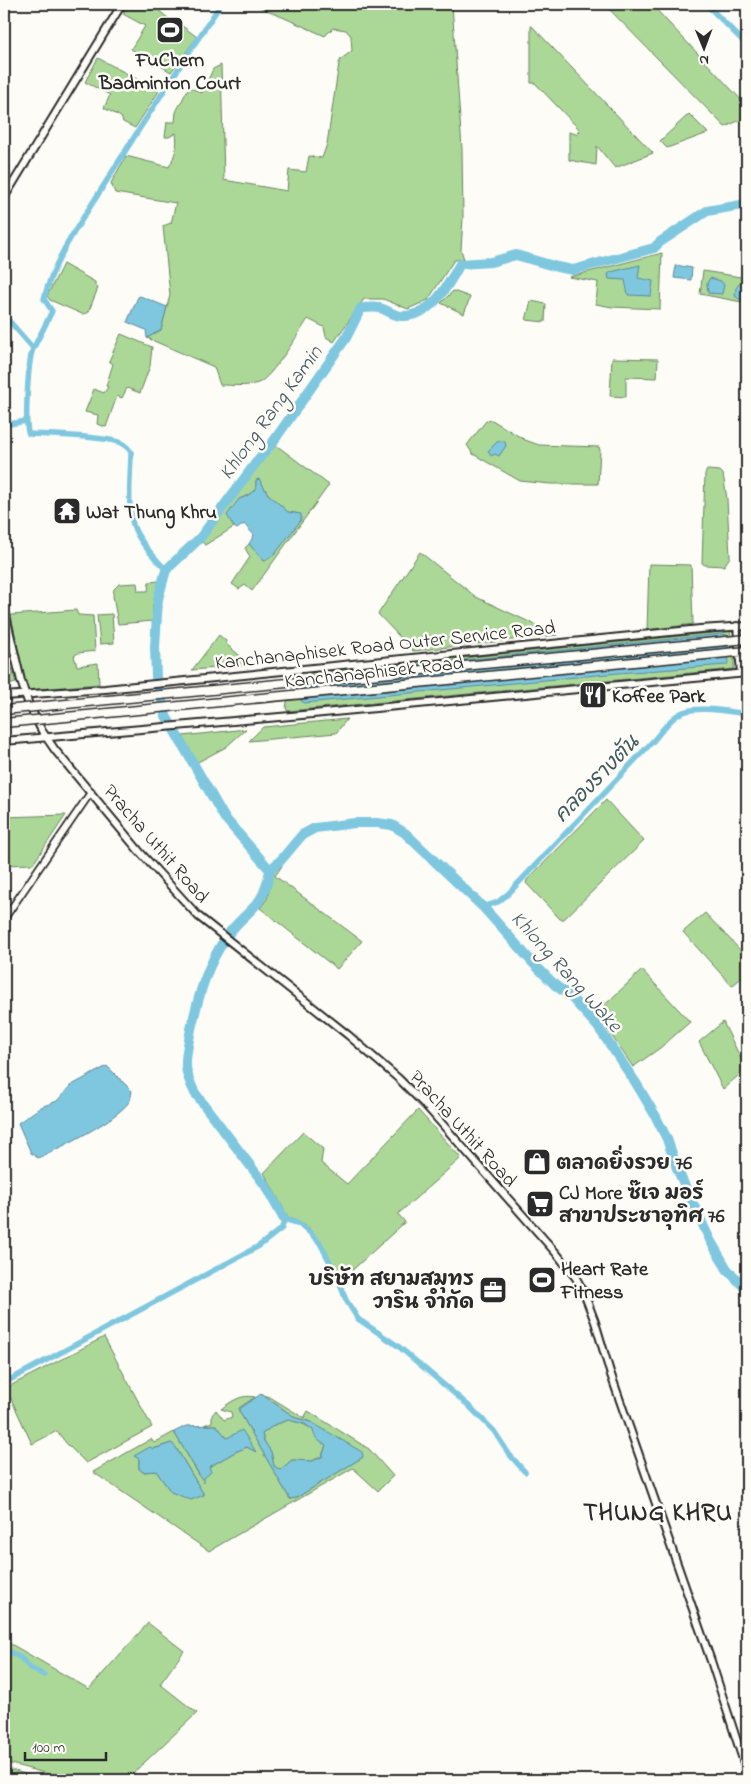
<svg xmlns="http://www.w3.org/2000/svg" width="751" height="1784" viewBox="0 0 751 1784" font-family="'Indie Flower','Playpen Sans Thai',sans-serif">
  <rect width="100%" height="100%" fill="#fdfcf7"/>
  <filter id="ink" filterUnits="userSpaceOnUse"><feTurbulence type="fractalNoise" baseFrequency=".02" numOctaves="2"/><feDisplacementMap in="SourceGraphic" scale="10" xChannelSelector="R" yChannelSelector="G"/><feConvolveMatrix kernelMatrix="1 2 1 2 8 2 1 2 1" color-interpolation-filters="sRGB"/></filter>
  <g filter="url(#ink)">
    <g fill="#abd897" stroke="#6b8261" fill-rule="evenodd">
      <polygon points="129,4 151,4 174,23 179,20 181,25 197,37 171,72 131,49 145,26 123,14"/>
      <path d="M253,4H452L462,149L463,218L461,250L464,259L454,260L428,300L408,309L383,299H364L334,342L326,337L324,327L308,319C300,331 271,379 258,383C246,387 232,385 220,385L214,367L147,338L161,330L170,295L163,226L171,223L176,203L115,193L111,183L126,156L169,167C175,155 178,147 176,133L169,137H165L167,122H175L176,112L189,87L202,93L213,69L221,65L224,180L287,191L289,170L306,172L309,156L322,158L327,144L339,63L341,59L352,51L351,36L346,30L333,28L325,36Z"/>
      <polygon points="604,4 651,4 747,106 747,117 725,127"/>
      <polygon points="531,25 653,153 615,168 597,146 596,165 569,160 569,132 576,134 580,130 535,83 531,83"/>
      <polygon points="98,58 159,91 135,128 123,122 121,117 104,108 110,95 85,82"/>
      <polygon points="689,114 708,133 667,148 660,141"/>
      <polygon points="662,253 660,309 612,307 596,304 598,282 569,277"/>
      <polygon points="63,264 95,282 95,285 98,288 88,313 82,314 50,300 47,296"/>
      <polygon points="703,271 747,278 747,303 700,294"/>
      <polygon points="453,291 470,297 464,314 441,303"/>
      <polygon points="531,301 546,304 545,322 526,320"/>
      <polygon points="121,334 152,347 150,366 140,393 127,388 122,398 117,396 106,427 97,424 98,415 85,412 94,389 104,393 108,387 106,386 113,364 109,361"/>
      <polygon points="612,358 658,359 657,378 626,377 626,397 610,396"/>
      <polygon points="492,420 525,440 539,445 599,447 600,450 598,484 551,484 520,481 473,454 467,445 486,421"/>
      <polygon points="276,445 329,485 252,591 245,585 239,589 232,584 250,557 245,548 249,544 265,561 275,554 300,514 288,512 268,494 259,480 256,481 256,489 247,496 239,499 231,521 234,527 205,545 201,541 248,477"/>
      <polygon points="707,470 720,471 723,474 727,499 730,557 724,566 705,565 702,563 705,474"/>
      <polygon points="420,552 476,597 557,635 413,651 378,614"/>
      <polygon points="649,564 691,565 693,624 647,630"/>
      <polygon points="159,581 153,605 153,621 118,624 113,596 114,589 119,584 137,583 138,591 148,591 149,582"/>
      <polygon points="76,610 78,615 93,616 95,651 78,653 74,656 77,666 98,663 99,684 26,690 11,615"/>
      <polygon points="112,614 114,643 100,644 97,615"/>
      <polygon points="730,631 734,649 734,669 288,711 286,709 287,702 311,673"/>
      <polygon points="219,635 226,641 226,644 251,665 192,670"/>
      <polygon points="4,650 7,650 16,683 4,686"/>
      <polygon points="347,719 336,733 249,741 263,727"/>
      <polygon points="246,729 226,747 196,763 183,736"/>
      <polygon points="606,800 644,841 564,919 560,919 526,883 527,880"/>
      <polygon points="66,815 33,864 4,865 4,817"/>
      <polygon points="282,866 275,876 362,941 337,969 260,908 267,899 275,869"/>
      <polygon points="705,913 742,952 747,955 747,973 732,986 683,932"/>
      <polygon points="642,970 690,1022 660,1048 633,1067 596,1013"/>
      <polygon points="723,1022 746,1069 723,1089 699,1042"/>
      <polygon points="418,1110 461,1158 398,1214 405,1222 347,1275 340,1276 308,1227 288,1217 264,1173 303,1132 323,1149 321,1163 347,1184"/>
      <polygon points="104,1337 152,1427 86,1463 66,1443 57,1431 32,1444 6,1388"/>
      <path d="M261,1394L270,1397L304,1418L308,1411L369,1449L393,1476L378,1491L353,1468L209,1551L93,1472L151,1439L154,1443L174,1432L199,1475L204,1478L209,1467L235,1452L247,1447L255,1451L227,1438L216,1425H204L212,1422V1415L216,1410L224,1420L232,1417L231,1412L221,1409C232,1401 241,1394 255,1397L239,1408V1411L290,1499L296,1498L363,1457L311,1422L296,1418ZM171,1443L175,1446L204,1495L171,1492L156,1471L143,1472L139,1469V1459L153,1449Z"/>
      <path d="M288,1420C310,1425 312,1428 326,1445L322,1456L312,1461L292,1460L280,1470L274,1466L271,1452L264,1441L262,1434L274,1425Z"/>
      <polygon points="148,1623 184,1651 160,1684 197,1713 131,1775 122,1780 70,1780 4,1762 4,1640 89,1689"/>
      <polygon points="4,1768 36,1777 36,1780 4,1780"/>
    </g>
    <g fill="#7fc7df" stroke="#5d8997" fill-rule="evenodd">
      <polygon points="640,265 638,278 653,281 651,296 628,295 625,280 609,279 608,274 611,272"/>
      <polygon points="676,265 692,268 691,280 674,278"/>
      <polygon points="710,278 721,281 724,285 722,294 708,293 707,283"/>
      <polygon points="739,284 747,285 747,299 739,299 735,296 736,288"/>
      <polygon points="140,296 167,307 161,330 147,338 146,330 127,322 138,297"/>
      <polygon points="498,441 505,442 506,446 499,456 495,454 491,456 488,451"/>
      <polygon points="259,479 268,494 288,512 301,514 301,520 275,554 264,561 249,544 254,535 244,524 237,529 234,527 227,515 239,499 247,496 256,489 256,480"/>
      <path d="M721,634L727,635C729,646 731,655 727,665L618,673L305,703L301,701C300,691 308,683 314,675Z"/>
      <path d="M107,1066L132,1091C131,1095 131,1100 129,1102C115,1121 60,1148 38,1158L31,1153L18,1123L41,1107L57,1101L70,1086Z"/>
      <path d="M261,1394L296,1418L311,1422L362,1452L363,1457L296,1498L290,1499L239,1411V1409ZM288,1420L305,1424L313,1430C314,1438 319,1442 326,1445L322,1457L312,1461L292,1460L280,1470L274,1466L271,1452L264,1441L262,1434L274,1425Z"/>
      <polygon points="216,1425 227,1438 242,1430 256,1452 247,1447 235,1452 209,1467 211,1472 204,1478 204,1483 174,1432 186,1426"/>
      <polygon points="171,1443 175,1446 204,1495 191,1500 171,1492 156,1471 143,1472 139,1469 139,1459 134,1456 150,1447 154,1449"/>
    </g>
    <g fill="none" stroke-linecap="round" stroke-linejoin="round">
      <g stroke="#7fc7df" stroke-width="5.5">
        <polyline points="706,4 747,45"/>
        <polyline points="4,315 33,348"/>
        <polyline points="4,425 26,421"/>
        <path d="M166,570C155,558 142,545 135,530C126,510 131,474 131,452C129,449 126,446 123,444C111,436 47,435 29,434L28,432C25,419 28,360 33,349C39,337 46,324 52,311L44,299C54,257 82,221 104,185C142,124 181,64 221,4"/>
        <path d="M483,907L498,902L508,894L654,740C662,731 670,718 681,713C697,705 730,712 747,714"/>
        <polyline points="4,1383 259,1246 282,1228 284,1219 297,1223 306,1229 320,1243 336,1274 346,1300 358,1319 398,1346 469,1406 494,1431 509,1454 525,1472"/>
        <polyline points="4,1649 21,1658 30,1668 44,1675"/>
      </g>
      <g stroke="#7fc7df" stroke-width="10">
        <polyline points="270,870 281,860 302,835 315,828 355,823 377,823 392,825 405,833 483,907 532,962 555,985 570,996 598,1027 636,1083 655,1115 667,1139 678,1171 710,1240 727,1269 747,1290"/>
        <path d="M284,1219L265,1185L195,1093C191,1085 187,1077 186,1067C185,1056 189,1041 191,1029C199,995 206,966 227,936C246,909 264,910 270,870L224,817L166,716L156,677L155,647L158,599L166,570L200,538L261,456L273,442L346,338L361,308C367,308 375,307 380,308C388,310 393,316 402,316C431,317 448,286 460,264L491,262L516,255L557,267L573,270L654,248L660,242L707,211L747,204"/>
      </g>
      <defs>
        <polyline id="tertiary" points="4,919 91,792"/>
        <g id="secondary">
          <polyline points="4,198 122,4"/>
          <polyline points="4,608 21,681 29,705 42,731 55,750 139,851 198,916 348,1035 399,1079 428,1108 557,1254 576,1278 584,1293 595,1322 610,1372 711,1661 747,1772"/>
          <polyline points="737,626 741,673"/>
          <polyline points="4,696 105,689 700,629 747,626"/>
          <polyline points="4,741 302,715 747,673"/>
        </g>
      </defs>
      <use href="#tertiary" stroke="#2b2b2b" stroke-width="9"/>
      <use href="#secondary" stroke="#2b2b2b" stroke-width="10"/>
      <use href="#tertiary" stroke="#fdfcf7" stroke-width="5.5"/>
      <use href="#secondary" stroke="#fdfcf7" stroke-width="6"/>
      <defs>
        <g id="motorway-bridge">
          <polyline points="4,710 747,639"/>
          <polyline points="4,723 747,651"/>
        </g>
      </defs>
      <use href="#motorway-bridge" stroke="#2b2b2b" stroke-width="11" stroke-linecap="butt"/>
      <use href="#motorway-bridge" stroke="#fdfcf7" stroke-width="8"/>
    </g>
  </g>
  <defs>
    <symbol id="stadium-square" viewBox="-11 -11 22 22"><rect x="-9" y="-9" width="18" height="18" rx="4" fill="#2b2b2b" stroke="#fdfcf7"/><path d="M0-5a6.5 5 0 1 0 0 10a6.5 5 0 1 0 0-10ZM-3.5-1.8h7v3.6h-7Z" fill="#fff"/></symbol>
    <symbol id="temple-square" viewBox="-11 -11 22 22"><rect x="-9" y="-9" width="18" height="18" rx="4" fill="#2b2b2b" stroke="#fdfcf7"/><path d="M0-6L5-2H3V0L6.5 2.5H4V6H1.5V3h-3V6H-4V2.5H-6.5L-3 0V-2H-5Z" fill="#fff"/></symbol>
    <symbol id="restaurant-square" viewBox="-11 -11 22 22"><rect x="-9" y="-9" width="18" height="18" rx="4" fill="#2b2b2b" stroke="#fdfcf7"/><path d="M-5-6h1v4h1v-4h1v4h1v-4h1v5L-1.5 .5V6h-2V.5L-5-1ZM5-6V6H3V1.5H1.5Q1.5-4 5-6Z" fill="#fff"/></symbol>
    <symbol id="shop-square" viewBox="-11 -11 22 22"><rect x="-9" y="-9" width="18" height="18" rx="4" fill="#2b2b2b" stroke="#fdfcf7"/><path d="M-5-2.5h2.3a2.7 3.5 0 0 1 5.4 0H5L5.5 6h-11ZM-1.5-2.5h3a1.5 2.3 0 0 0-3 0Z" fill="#fff"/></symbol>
    <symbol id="supermarket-square" viewBox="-11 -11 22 22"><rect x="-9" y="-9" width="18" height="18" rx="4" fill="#2b2b2b" stroke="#fdfcf7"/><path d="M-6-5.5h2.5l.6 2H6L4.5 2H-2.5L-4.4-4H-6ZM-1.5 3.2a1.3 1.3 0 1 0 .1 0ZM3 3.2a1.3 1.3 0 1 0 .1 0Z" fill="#fff"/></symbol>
    <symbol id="office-square" viewBox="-11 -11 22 22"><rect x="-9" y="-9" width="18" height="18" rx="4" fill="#2b2b2b" stroke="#fdfcf7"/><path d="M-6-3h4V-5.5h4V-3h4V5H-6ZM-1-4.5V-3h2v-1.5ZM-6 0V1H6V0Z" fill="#fff"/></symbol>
  </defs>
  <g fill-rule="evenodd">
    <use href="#stadium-square" x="154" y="14" width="32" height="32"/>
    <use href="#temple-square" x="51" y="495" width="32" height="32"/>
    <use href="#restaurant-square" x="577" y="679" width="32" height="32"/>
    <use href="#shop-square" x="521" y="1146" width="32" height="32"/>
    <use href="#supermarket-square" x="524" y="1188" width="32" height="32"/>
    <use href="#stadium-square" x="526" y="1264" width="32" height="32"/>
    <use href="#office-square" x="477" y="1274" width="32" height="32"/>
  </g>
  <g text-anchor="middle" stroke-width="5" stroke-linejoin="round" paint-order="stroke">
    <g font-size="20" font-weight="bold" fill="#2b2b2b" stroke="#fdfcf7" text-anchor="start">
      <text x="170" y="66" text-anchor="middle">FuChern<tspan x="170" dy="23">Badminton Court</tspan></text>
      <text x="86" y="518">Wat Thung Khru</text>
      <text x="612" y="702">Koffee Park</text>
      <text x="556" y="1169">ตลาดยิ่งรวย 76</text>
      <text x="559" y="1199">CJ More ซ๊เจ มอร์<tspan x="559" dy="23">สาขาประชาอุทิศ 76</tspan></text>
      <text x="561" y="1275">Heart Rate<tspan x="561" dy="23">Fitness</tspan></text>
      <text x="474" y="1285" text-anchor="end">บริษัท สยามสมุทร<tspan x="474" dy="23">วาริน จำกัด</tspan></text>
    </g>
    <g font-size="20" fill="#2b2b2b" stroke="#fdfcf7">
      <text transform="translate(385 644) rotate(-6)" y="7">Kanchanaphisek Road Outer Service Road</text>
      <text transform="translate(374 671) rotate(-6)" y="7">Kanchanaphisek Road</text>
      <text transform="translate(157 843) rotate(49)" y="7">Pracha Uthit Road</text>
      <text transform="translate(464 1128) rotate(48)" y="7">Pracha Uthit Road</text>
    </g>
    <g font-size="21" font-style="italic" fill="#445a61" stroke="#fdfcf7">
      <text transform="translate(270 412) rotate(-54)" y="7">Khlong Rang Kamin</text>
      <text transform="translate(596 778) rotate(-46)" y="7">คลองรางตัน</text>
      <text transform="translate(567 971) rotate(48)" y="7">Khlong Rang Wake</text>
    </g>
    <g font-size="25" font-weight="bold" letter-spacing="1" fill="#2b2b2b" stroke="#fdfcf7">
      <text x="658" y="1520">THUNG KHRU</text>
    </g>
  </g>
  <rect width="751" height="1784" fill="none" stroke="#fdfcf7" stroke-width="20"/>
  <rect x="10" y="10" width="731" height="1764" fill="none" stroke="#2b2b2b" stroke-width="2" filter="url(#ink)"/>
  <g transform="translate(704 48) rotate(179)" stroke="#fdfcf7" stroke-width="4" paint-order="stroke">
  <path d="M0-4L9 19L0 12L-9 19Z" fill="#2b2b2b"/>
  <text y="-8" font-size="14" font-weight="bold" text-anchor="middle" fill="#2b2b2b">N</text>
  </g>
  <path d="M25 1752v8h81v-8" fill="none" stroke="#2b2b2b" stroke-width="2.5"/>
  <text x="32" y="1752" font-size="15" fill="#2b2b2b" stroke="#fdfcf7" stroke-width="4" paint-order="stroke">100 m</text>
</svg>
